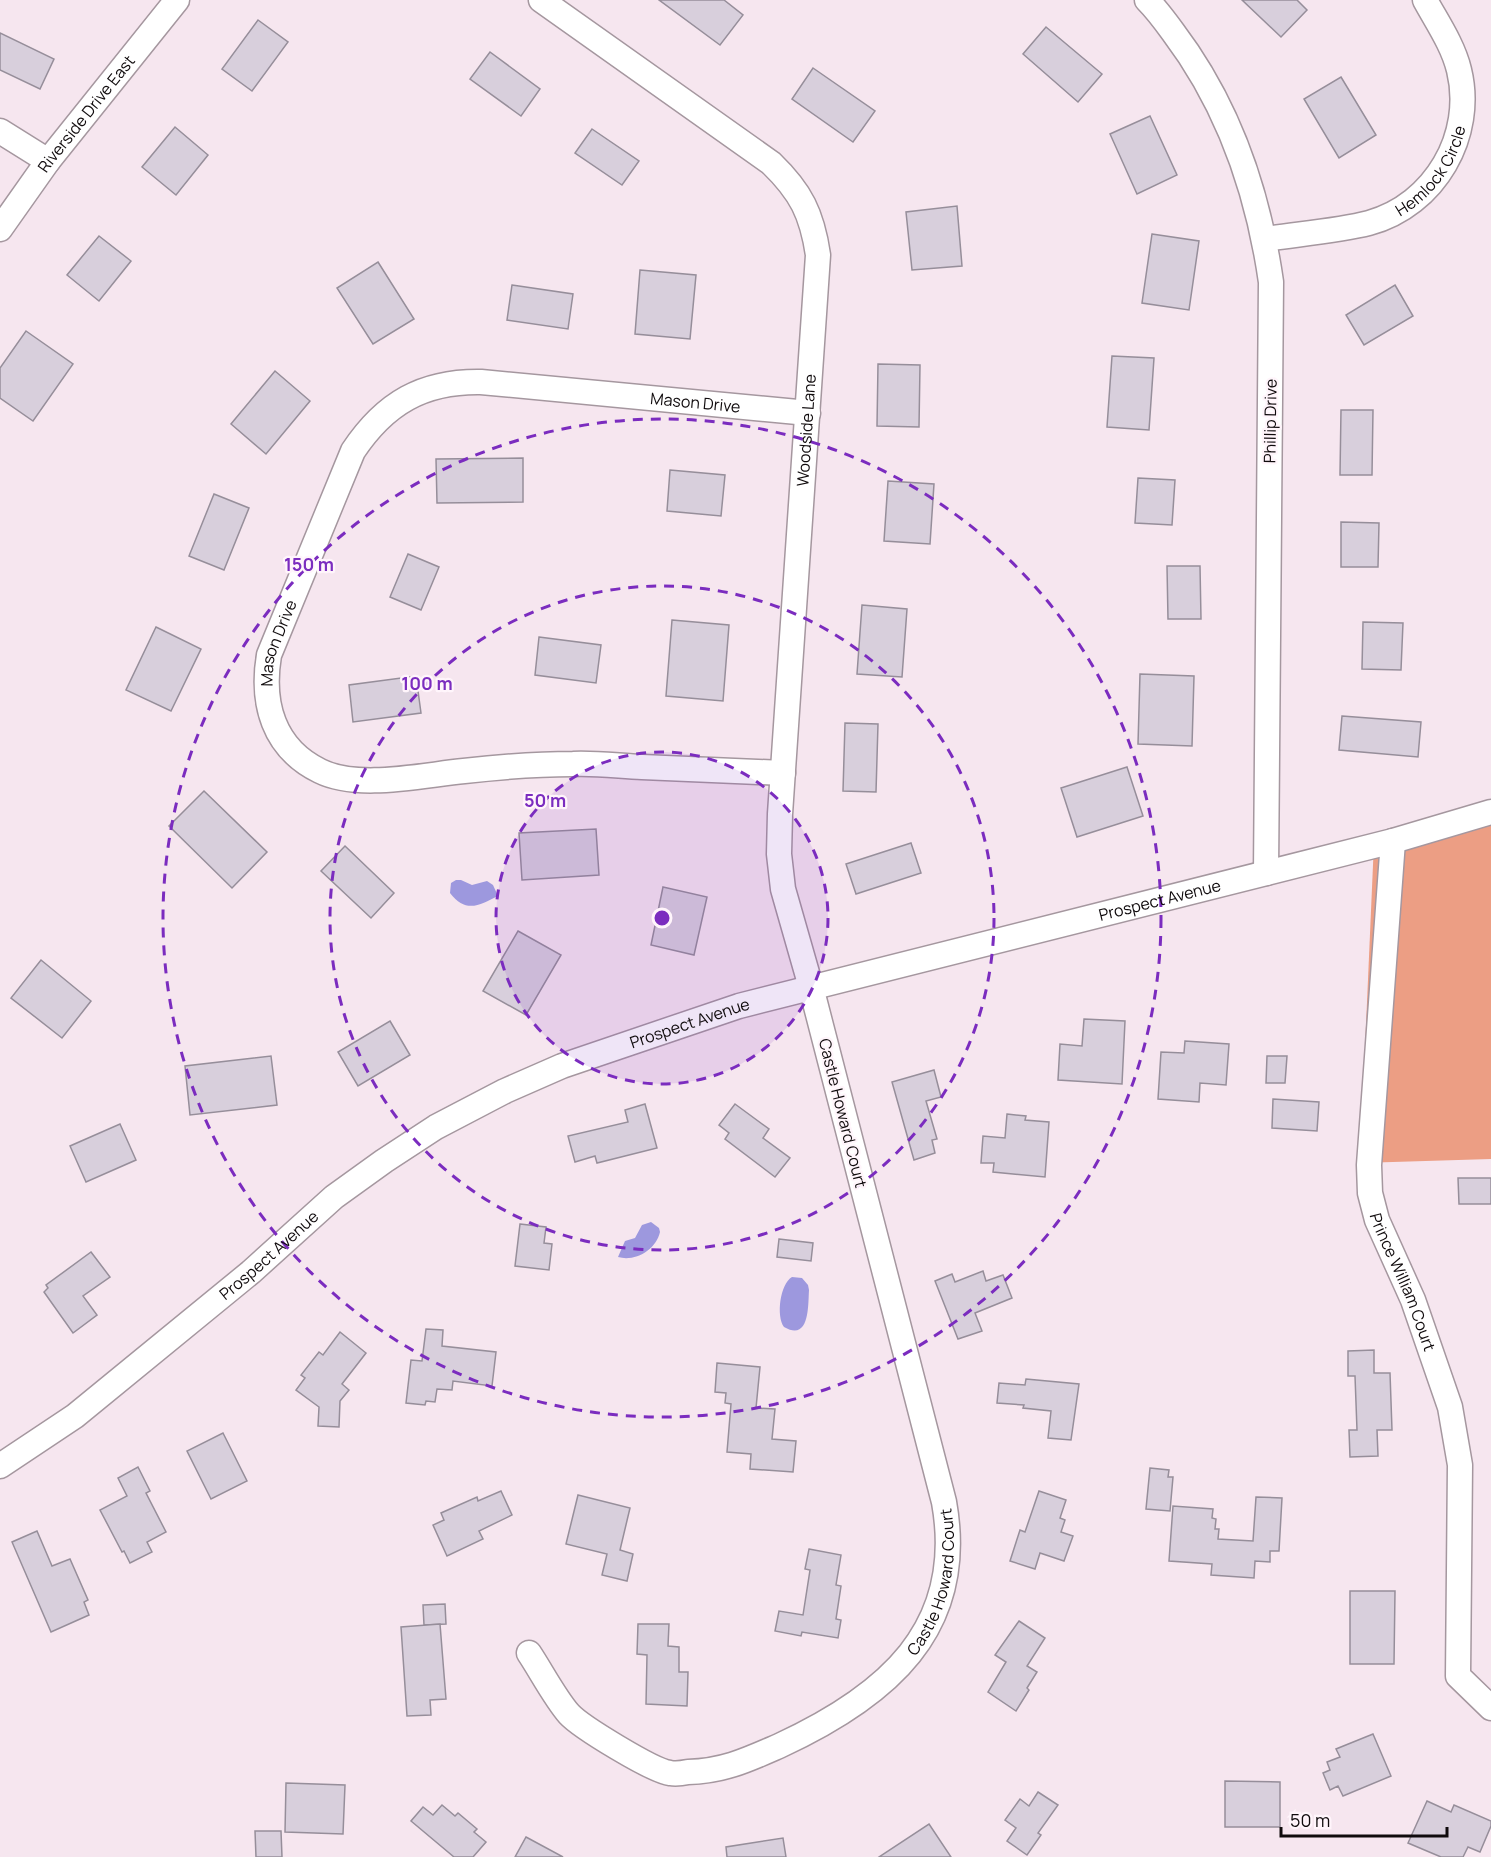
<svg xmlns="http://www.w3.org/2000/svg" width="1491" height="1857" viewBox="0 0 1491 1857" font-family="Manrope,sans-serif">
  <rect width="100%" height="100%" fill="#f6e6ef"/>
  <polygon fill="#ec9e84" points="1491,807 1491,1159 1360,1163 1374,842"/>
  <g fill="#9d98de">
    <path d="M456,880H461L472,885L487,881L493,885L498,896C480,905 466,914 450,893L451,883Z"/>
    <path d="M651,1222L659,1228L660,1232C656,1250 635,1262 618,1257L625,1241L635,1238L642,1225Z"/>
    <path d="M792,1277L802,1278L808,1285L809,1290C808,1305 810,1342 784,1327C776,1316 780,1284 792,1277Z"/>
  </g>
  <g fill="#d8cfdc" stroke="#968e9a" stroke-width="1.5">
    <polygon points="659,0 724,0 743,15 720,45"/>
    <polygon points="1242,0 1297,0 1307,10 1281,37"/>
    <polygon points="258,20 288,42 252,91 222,69"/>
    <polygon points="1046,27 1102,74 1078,102 1023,54"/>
    <polygon points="0,33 54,59 40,89 0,70"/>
    <polygon points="490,52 540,89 521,116 470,79"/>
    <polygon points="813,68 875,111 853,142 792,99"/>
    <polygon points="1341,77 1376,135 1339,158 1304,99"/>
    <polygon points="1150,116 1177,175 1137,194 1110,134"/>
    <polygon points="175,127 208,155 176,195 142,167"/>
    <polygon points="592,129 639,161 622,185 575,153"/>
    <polygon points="957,206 962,266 912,270 906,212"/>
    <polygon points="1152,234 1199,241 1189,310 1142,303"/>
    <polygon points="99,236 131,261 99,301 67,275"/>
    <polygon points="378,262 414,319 373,344 337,288"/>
    <polygon points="640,270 696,275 690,339 635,334"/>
    <polygon points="512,285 573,294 568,329 507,320"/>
    <polygon points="1395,285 1413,316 1364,345 1346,315"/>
    <polygon points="26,331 73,364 33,421 0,398 0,368"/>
    <polygon points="1112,356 1154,358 1149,430 1107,427"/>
    <polygon points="878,364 920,365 919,427 877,426"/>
    <polygon points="275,371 310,401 266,454 231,424"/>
    <polygon points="1341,410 1373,410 1372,475 1340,475"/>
    <polygon points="523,458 523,502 437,503 436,459"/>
    <polygon points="670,470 725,475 721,516 667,511"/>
    <polygon points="1138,478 1175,480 1172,525 1135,523"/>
    <polygon points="888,481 934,484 930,544 884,541"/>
    <polygon points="214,494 249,508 224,570 189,556"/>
    <polygon points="1341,522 1379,523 1378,567 1341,567"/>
    <polygon points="408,554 439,567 421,610 390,597"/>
    <polygon points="1167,566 1200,566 1201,619 1168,619"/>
    <polygon points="862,605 907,609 902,677 857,674"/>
    <polygon points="672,620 729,625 723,701 666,696"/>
    <polygon points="1363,622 1403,623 1401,670 1362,669"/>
    <polygon points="156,627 201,649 171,711 126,690"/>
    <polygon points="539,637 601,645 596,683 535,675"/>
    <polygon points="1140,674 1194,676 1192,746 1138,744"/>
    <polygon points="416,676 421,713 353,722 349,685"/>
    <polygon points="1342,716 1421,722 1418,757 1339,750"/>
    <polygon points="845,723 878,724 876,792 843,791"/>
    <polygon points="1127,767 1143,816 1077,837 1061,788"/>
    <polygon points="204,791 267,852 232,888 169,826"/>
    <polygon points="596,829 599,875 522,880 519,833"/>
    <polygon points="911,843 921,873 856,894 846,864"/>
    <polygon points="345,846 394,893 371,918 321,871"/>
    <polygon points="663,887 707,897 694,955 651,945"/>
    <polygon points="518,931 561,955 526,1015 483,991"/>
    <polygon points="41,960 91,1001 62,1038 11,998"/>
    <polygon points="1084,1019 1125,1021 1122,1084 1058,1080 1060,1044 1082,1046"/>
    <polygon points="390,1021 410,1055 358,1086 338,1052"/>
    <polygon points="1185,1041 1229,1044 1226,1085 1200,1083 1199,1102 1158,1099 1161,1052 1184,1053"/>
    <polygon points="271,1056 277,1105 190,1115 185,1066"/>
    <polygon points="1267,1056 1287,1056 1285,1083 1266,1083"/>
    <polygon points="934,1070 941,1097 926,1101 937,1139 932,1140 935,1153 914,1160 892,1082"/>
    <polygon points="1273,1099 1319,1102 1317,1131 1272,1128"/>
    <polygon points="645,1104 657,1148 597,1163 595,1156 575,1162 568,1136 628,1122 625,1110"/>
    <polygon points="735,1104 769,1129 763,1138 790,1158 775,1177 725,1139 729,1133 719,1125"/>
    <polygon points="1007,1114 1026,1116 1025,1120 1049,1122 1045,1177 993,1172 994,1163 981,1163 983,1136 1005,1138"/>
    <polygon points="120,1124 136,1160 86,1182 70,1146"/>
    <polygon points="1458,1178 1491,1178 1491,1204 1459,1204"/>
    <polygon points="520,1224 546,1227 544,1243 552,1244 549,1270 515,1266"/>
    <polygon points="779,1239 813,1243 811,1261 777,1257"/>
    <polygon points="91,1252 110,1277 83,1296 97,1315 73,1333 44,1292 48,1288 46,1285"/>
    <polygon points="983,1271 986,1281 1003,1275 1012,1298 975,1313 982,1331 958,1339 935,1281 952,1274 955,1282"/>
    <polygon points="426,1329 443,1330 442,1346 496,1352 492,1386 453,1381 452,1390 437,1389 435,1402 426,1401 425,1405 406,1403 411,1360 422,1361"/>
    <polygon points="340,1332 366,1353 342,1384 349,1390 340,1401 339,1427 318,1426 319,1407 296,1390 305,1378 301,1375 319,1352 323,1355"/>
    <polygon points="1374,1350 1374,1373 1390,1373 1392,1430 1377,1430 1378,1456 1350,1457 1349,1430 1357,1430 1355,1376 1348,1376 1348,1351"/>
    <polygon points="717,1363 760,1367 756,1408 775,1409 772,1439 796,1441 793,1472 750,1469 751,1454 727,1452 731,1404 725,1403 726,1393 715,1392"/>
    <polygon points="1026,1379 1079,1384 1071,1440 1048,1438 1051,1411 1023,1408 1024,1405 997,1403 999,1383 1025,1385"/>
    <polygon points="223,1433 247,1481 211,1499 187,1451"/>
    <polygon points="138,1467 150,1491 146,1493 166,1532 147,1542 152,1552 130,1563 124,1551 122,1552 100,1510 127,1496 118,1478"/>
    <polygon points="1150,1468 1169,1470 1168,1477 1173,1477 1170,1511 1146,1509"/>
    <polygon points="501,1491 512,1515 479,1531 483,1539 447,1556 433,1525 444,1520 441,1513 477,1497 478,1501"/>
    <polygon points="1039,1491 1066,1500 1060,1518 1065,1520 1061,1532 1073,1536 1064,1561 1040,1553 1035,1569 1010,1561 1020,1530 1025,1532"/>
    <polygon points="578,1495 630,1508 620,1550 633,1554 627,1581 602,1575 607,1554 566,1544"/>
    <polygon points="1256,1497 1282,1498 1279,1551 1270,1551 1270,1562 1255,1561 1254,1578 1211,1575 1212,1564 1169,1561 1173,1506 1213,1509 1212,1518 1216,1519 1215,1529 1219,1529 1218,1539 1253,1541"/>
    <polygon points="37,1531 52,1566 70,1559 88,1600 84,1602 89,1615 51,1632 12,1542"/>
    <polygon points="809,1549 841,1555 836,1585 841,1586 836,1619 841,1620 838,1638 802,1632 801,1636 775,1631 779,1611 803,1615 810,1570 805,1569"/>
    <polygon points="1350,1591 1395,1591 1394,1664 1350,1664"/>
    <polygon points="445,1604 446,1624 424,1625 423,1605"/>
    <polygon points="1019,1621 1045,1638 1027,1666 1037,1672 1027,1688 1029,1690 1016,1711 988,1692 1006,1662 995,1655"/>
    <polygon points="440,1624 446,1699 430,1700 431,1715 407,1716 401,1627"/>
    <polygon points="638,1624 669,1624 668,1646 679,1647 679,1672 688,1672 687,1706 646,1704 647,1655 637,1654"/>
    <polygon points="1373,1734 1391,1776 1343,1796 1338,1786 1330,1790 1323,1773 1330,1770 1327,1762 1340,1757 1336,1749"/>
    <polygon points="1225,1781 1280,1782 1280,1827 1225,1827"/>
    <polygon points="286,1783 345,1785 343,1834 285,1832"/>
    <polygon points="1038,1792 1058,1805 1038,1833 1041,1835 1027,1855 1007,1841 1016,1828 1005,1820 1020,1799 1029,1806"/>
    <polygon points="1427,1801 1451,1812 1454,1805 1491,1821 1491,1826 1480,1852 1468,1847 1463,1857 1441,1857 1408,1843"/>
    <polygon points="442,1805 455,1816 458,1813 477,1829 474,1832 486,1842 473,1857 454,1857 411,1821 423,1807 433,1815"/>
    <polygon points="929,1824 951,1857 879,1857"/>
    <polygon points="255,1831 281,1831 282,1857 256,1857"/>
    <polygon points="526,1837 563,1857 515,1857"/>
    <polygon points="783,1838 786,1857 727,1857 726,1847"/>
  </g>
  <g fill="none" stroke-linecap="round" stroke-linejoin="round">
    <defs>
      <g id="minor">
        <path d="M1147,0C1157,10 1165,21 1173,32C1229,106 1258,191 1271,282L1266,873"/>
        <polyline points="0,131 48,161"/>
        <path id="s1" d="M0,229L48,161L177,0"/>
        <path id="s2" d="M1265,239C1298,234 1338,231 1369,223C1435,205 1475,135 1459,70C1453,45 1437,22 1425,0"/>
        <path id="s3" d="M783,773C736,771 689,769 642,767C619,766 596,763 573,764C537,764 500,767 464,771C422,775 358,790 320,771C273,748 261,703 269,655L353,451C385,403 423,381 481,382L808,413"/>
        <path id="s4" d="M1393,841L1369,1165L1370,1193L1377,1220L1413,1300L1450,1407L1460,1465L1458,1676L1491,1708"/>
        <path id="s5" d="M0,1466L75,1416L251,1272L334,1197L384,1161L436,1127L505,1091L562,1066L739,1006L1393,841L1491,812"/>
        <path id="s6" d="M529,1653C541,1671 555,1698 569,1714C581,1727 653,1771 670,1773C676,1774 683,1773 688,1772C724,1771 747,1760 779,1746C885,1697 967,1630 944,1502L811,987L783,889L779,854L780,814L818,255C812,214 801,192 771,163L541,0"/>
      </g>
    </defs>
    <use href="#minor" stroke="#a5979f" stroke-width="27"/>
    <use href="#minor" stroke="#fff" stroke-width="24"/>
  </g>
  <circle cx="662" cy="918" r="166" fill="#7b2cbf" fill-opacity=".12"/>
  <g fill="none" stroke="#7b2cbf" stroke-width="3" stroke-dasharray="10 8">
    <circle cx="662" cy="918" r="166"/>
    <circle cx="662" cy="918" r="332"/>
    <circle cx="662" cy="918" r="499"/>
  </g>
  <g text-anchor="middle" stroke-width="4.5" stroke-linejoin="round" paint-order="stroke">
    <g font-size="16" fill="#100b0d" stroke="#fff5fb">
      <text dy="6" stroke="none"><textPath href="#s1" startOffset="144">Riverside Drive East</textPath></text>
      <text dy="6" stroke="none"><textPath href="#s2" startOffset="190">Hemlock Circle</textPath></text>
      <text dy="6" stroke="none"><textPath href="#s3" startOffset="1191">Mason Drive</textPath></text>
      <text transform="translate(1270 421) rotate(-89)" y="6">Phillip Drive</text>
      <text dy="6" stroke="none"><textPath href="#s6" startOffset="1720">Woodside Lane</textPath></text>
      <text dy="6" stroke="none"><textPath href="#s3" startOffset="616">Mason Drive</textPath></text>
      <text dy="6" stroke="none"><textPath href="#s5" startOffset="1314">Prospect Avenue</textPath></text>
      <text dy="6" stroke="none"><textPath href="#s5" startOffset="828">Prospect Avenue</textPath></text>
      <text transform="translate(843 1113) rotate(76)" y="6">Castle Howard Court</text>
      <text dy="6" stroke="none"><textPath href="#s5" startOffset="342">Prospect Avenue</textPath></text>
      <text dy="6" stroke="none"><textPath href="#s4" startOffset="448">Prince William Court</textPath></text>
      <text dy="6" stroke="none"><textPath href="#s6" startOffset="543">Castle Howard Court</textPath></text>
    </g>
  </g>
  <circle cx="662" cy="918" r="9" fill="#7b2cbf" stroke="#fff5fb" stroke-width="3"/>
  <g font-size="18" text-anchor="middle" font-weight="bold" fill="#7b2cbf" stroke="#fff5fb" stroke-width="4.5" stroke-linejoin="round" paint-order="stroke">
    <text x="309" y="571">150 m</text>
    <text x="427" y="690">100 m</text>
    <text x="545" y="807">50 m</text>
  </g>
  <path d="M1281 1827v9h166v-9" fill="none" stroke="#100b0d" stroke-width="3"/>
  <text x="1290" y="1827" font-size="18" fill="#100b0d" stroke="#fff5fb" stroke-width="4.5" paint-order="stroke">50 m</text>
</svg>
